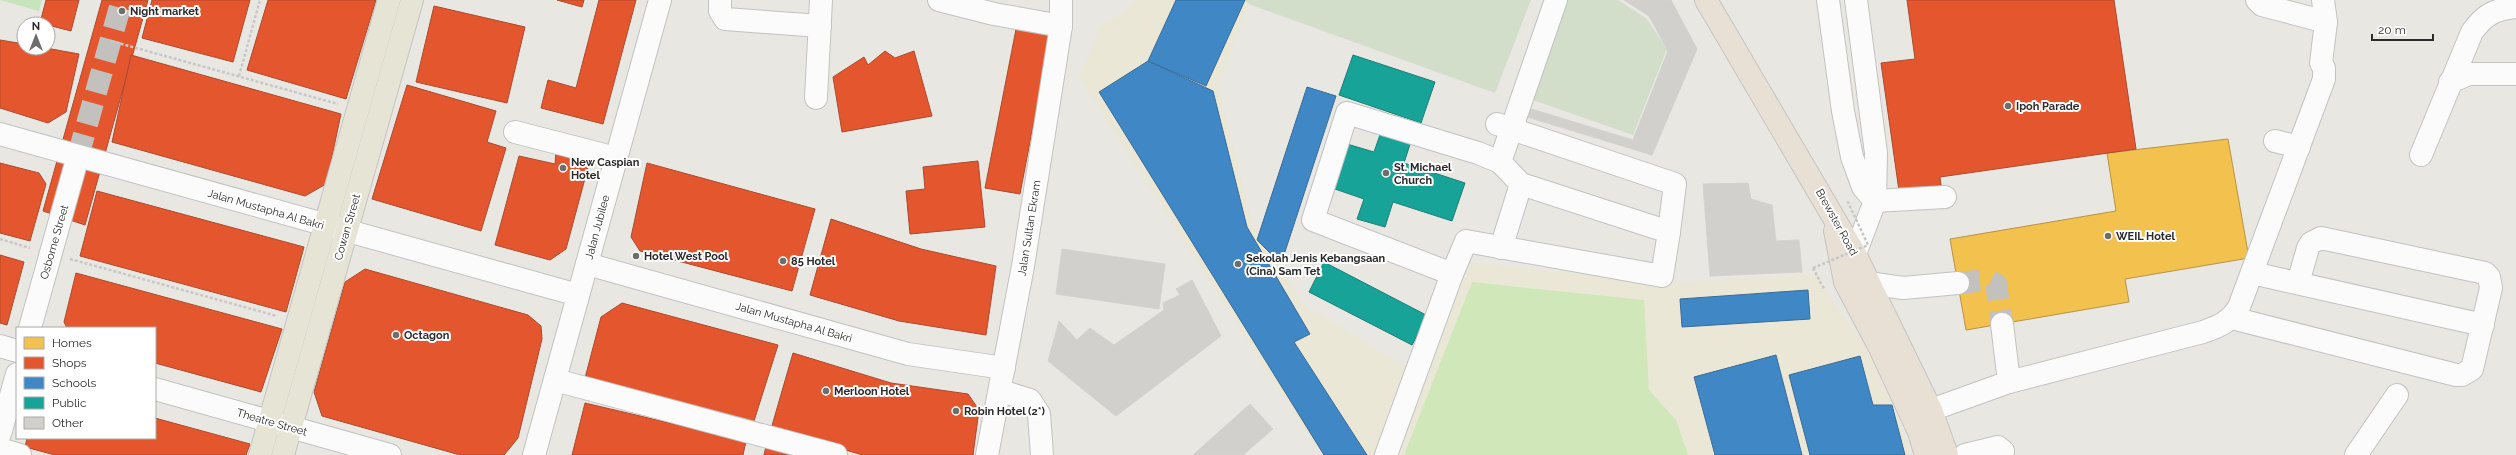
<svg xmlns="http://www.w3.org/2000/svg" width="2516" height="455" viewBox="0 0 2516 455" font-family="Raleway,sans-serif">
  <rect width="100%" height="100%" fill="#e8e7e2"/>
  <polygon fill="#ebe7d7" points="1140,0 1244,0 1249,4 1218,84 1253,224 1303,304 1424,378 1467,262 1659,283 1815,274 1866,349 1896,414 1910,455 1320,455 1079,77 1100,28"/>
  <polygon fill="#c7e4bc" points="0,0 42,0 39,11"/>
  <g fill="#d3deca">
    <polygon points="1244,0 1531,0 1495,93 1251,5"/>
    <polygon points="1562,0 1618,0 1647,19 1667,49 1633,135 1527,98"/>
  </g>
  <polygon fill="#d0e7ba" points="1472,282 1644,300 1649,390 1676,420 1688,455 1404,455"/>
  <polygon fill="#f2c14e" stroke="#b69444" points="2228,139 2249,258 2125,279 2129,302 1966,330 1950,239 2116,211 2107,153"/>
  <g fill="#e4572e" stroke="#ac4a2d">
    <polygon points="46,0 79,0 71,31 40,23"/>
    <polygon points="102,0 148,0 85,225 43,211"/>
    <polygon points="152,0 250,0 233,62 142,38"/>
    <polygon points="268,0 376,0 346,99 247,70"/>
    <polygon points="557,0 584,0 582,7"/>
    <polygon points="599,0 636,0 603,124 541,108 548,80 576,88"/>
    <polygon points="1907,0 2114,0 2136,149 1940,177 1941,185 1899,191 1881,63 1915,59"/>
    <polygon points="434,6 525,27 507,103 416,82"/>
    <polygon points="1017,24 1051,31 1020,194 985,188"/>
    <polygon points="0,40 24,44 24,48 46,48 79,54 66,112 48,123 0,108"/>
    <polygon points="885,51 895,58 914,51 932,116 842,132 833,77 864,57 868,65"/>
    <polygon points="131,55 341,114 326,184 305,196 112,142"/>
    <polygon points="407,85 496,111 487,142 506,148 481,231 372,199"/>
    <polygon points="556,151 590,160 566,249 550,260 495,245 519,156 555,164"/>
    <polygon points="978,161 985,227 910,234 906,191 925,189 923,167"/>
    <polygon points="0,163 39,173 46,184 30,241 0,233"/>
    <polygon points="647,163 815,209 792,291 640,251 631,237"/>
    <polygon points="97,191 304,247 286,312 80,256"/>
    <polygon points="831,219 921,249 996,266 986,335 899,321 810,295"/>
    <polygon points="0,255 24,262 7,325 0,323"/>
    <polygon points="365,269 528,315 541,326 542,339 518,438 504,455 460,455 322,416 314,392 345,282"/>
    <polygon points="76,273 282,329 261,392 155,363 155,328 67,328 64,322"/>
    <polygon points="622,303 778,345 753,424 585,378 601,317"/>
    <polygon points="793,353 891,383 968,394 979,410 973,455 863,455 771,429"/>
    <polygon points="585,403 746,441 743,455 572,455"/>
    <polygon points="155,418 250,444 246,455 55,455 25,447 27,438 155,438"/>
    <polygon points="766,446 799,455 764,455"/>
  </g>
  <g fill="#3f88c5" stroke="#396c97">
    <polygon points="1176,0 1245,0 1206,86 1148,61"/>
    <polygon points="1148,61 1213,91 1247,227 1310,334 1294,342 1367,455 1324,455 1099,92"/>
    <polygon points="1307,87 1336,96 1281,264 1257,240"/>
    <polygon points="1808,290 1810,319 1682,327 1680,299"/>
    <polygon points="1776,355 1802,455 1715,455 1694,377"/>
    <polygon points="1860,356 1873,405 1892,405 1905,455 1810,455 1789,375"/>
  </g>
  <g fill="#17a398" stroke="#1d7f77">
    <polygon points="1353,55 1435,82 1421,123 1339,95"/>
    <polygon points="1382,129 1412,138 1404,163 1465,183 1452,221 1393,202 1385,227 1357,219 1364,199 1332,188 1347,144 1374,152"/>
    <polygon points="1324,262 1428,316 1412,345 1309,292"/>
  </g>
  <g fill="#d1d0cc" stroke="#d4d2ce">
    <polygon points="1624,0 1671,0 1697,49 1652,155 1524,116 1528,108 1633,140 1668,51 1649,16"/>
    <polygon points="1748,183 1751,199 1772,205 1776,241 1799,240 1802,272 1710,276 1703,184"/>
    <polygon points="1062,249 1165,264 1159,309 1056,294"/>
    <polygon points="1192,280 1221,336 1116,416 1048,361 1059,321 1077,340 1090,328 1114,345 1164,310 1163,303 1180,295 1176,289"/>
    <polygon points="1250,404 1273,429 1243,455 1193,455"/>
  </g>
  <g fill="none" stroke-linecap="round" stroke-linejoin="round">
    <g stroke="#c2c1bd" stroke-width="22" stroke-dasharray="22 11" stroke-linecap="butt">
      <polyline points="78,156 122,0"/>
      <polyline points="1958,283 1988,280 1996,284 2002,324"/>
    </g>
    <defs>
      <g id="minor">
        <polyline points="720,0 720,11 725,19 820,26"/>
        <polyline points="939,0 994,14 1061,26"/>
        <polyline points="1828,0 1843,111 1852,157 1863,187 1875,201"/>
        <polyline points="2257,0 2262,5 2326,22"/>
        <polyline points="2450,82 2469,74 2516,74"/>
        <polyline points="816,98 821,0"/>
        <polygon points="1347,113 1478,153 1500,162 1521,184 1669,232 1662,276 1466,241 1452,274 1313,220"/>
        <polyline points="1497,124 1675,184 1669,232"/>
        <polyline points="515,132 616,158"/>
        <polyline points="0,134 578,295"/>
        <polyline points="2275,141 2299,147"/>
        <path d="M2421,155L2472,32C2485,14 2494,10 2516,7"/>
        <polyline points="1500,162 1556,0"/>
        <polyline points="1875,201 1945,197"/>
        <polyline points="1501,248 1521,184"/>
        <polyline points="1855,254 1875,201 1876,153 1856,0"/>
        <polyline points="587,264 908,354 1004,368"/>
        <polyline points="2252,273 2483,325"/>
        <polyline points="1868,283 1903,288 1958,283"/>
        <polyline points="2232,318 2456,375 2462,375 2472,369 2491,288 2489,277 2485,273 2321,238 2311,243 2308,248 2298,283"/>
        <polyline points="2002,324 2009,382"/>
        <polyline points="30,328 78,156"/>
        <polyline points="0,346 17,351"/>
        <polyline points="555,380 836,455"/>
        <polyline points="155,389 390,455"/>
        <polyline points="1001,391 1030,400 1039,414 1042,455"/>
        <path d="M1931,410L2009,382L2203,332C2220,326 2230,322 2239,307L2324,79V68L2321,63L2326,22L2323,0"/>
        <polyline points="0,434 17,374"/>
        <polyline points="0,449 20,455"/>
        <polyline points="534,455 660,0"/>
        <polyline points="987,455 1023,266 1061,26 1061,0"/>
        <polyline points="1386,455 1452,274"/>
        <polyline points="1965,455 1998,447 2003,451"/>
        <polyline points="2356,455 2397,395"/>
      </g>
      <g id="major">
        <polyline points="260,455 389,0"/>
        <polyline points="283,455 412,0"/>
      </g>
      <g id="highway">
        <polyline points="1706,0 1855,254 1931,410 1947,455"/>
        <polyline points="1835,231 1845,282 1879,346 1919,432 1926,455"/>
      </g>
    </defs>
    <use href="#minor" stroke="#c2c2c2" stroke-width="24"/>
    <use href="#major" stroke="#c5c4c2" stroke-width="24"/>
    <use href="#highway" stroke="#c5c4c2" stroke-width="24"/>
    <g stroke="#c8c8c7" stroke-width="2.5" stroke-dasharray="3 2" stroke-linecap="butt">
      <polyline points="111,41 338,104"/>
      <polyline points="239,76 260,0"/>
      <polyline points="0,239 30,248"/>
      <polyline points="70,259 277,316"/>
      <polyline points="1813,268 1824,289"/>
    </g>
    <use href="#minor" stroke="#fcfbfb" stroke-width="22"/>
    <use href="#major" stroke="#e5e4d5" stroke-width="22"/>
    <use href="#highway" stroke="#e8dfd5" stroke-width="22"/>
    <polyline stroke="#c8c8c7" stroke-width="2.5" stroke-dasharray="3 2" stroke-linecap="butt" points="1813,268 1868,245 1847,200"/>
  </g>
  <g fill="#6d6d6b" stroke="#fff" stroke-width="1.5">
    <circle cx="122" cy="11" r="4"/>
    <circle cx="2008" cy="106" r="4"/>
    <circle cx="563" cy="168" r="4"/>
    <circle cx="1386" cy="173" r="4"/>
    <circle cx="2108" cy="236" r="4"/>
    <circle cx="636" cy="256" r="4"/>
    <circle cx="783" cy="261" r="4"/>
    <circle cx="1238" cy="264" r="4"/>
    <circle cx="396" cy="335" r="4"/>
    <circle cx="826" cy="391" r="4"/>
    <circle cx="956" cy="411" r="4"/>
  </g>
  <g text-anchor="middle" stroke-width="4" stroke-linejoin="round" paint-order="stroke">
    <g font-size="11" font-weight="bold" fill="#2b2b2b" stroke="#fff" text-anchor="start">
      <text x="130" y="15">Night market</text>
      <text x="2016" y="110">Ipoh Parade</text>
      <text x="571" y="166">New Caspian<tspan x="571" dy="13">Hotel</tspan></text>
      <text x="1394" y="171">St. Michael<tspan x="1394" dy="13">Church</tspan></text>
      <text x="2116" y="240">WEIL Hotel</text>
      <text x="644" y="260">Hotel West Pool</text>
      <text x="1246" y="262">Sekolah Jenis Kebangsaan<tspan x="1246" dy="13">(Cina) Sam Tet</tspan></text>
      <text x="791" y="265">85 Hotel</text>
      <text x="404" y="339">Octagon</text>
      <text x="834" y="395">Merloon Hotel</text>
      <text x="964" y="415">Robin Hotel (2*)</text>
    </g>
    <g font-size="11" fill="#2b2b2b" stroke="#fff">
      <text transform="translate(266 209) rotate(16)" y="4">Jalan Mustapha Al Bakri</text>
      <text transform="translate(1837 222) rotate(61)" y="4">Brewster Road</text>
      <text transform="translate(347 227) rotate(-74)" y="4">Cowan Street</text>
      <text transform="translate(597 227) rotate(-75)" y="4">Jalan Jubilee</text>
      <text transform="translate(1029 228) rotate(-81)" y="4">Jalan Sultan Ekram</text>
      <text transform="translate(54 242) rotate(-74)" y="4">Osborne Street</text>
      <text transform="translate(794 322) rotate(16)" y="4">Jalan Mustapha Al Bakri</text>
      <text transform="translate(272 422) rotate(16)" y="4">Theatre Street</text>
    </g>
  </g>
  <rect x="16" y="327" width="140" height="112" fill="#ffffff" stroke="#aaaaaa"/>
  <rect x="24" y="337" width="20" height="12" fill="#f2c14e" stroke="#aaaaaa"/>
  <text x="52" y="347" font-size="12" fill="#2b2b2b">Homes</text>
  <rect x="24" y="357" width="20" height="12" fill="#e4572e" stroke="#aaaaaa"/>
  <text x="52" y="367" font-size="12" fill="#2b2b2b">Shops</text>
  <rect x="24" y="377" width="20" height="12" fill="#3f88c5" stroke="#aaaaaa"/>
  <text x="52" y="387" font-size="12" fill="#2b2b2b">Schools</text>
  <rect x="24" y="397" width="20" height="12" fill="#17a398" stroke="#aaaaaa"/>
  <text x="52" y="407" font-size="12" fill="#2b2b2b">Public</text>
  <rect x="24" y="417" width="20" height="12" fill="#d1d0cc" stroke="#aaaaaa"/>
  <text x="52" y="427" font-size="12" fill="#2b2b2b">Other</text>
  <g transform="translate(36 36)"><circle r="19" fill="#ffffff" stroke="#aaaaaa"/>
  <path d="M0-3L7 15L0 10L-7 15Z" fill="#6d6d6b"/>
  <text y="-6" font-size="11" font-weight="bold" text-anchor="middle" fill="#2b2b2b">N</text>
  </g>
  <path d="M2372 34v6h61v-6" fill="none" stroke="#2b2b2b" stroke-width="2"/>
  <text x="2378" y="34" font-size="12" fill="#2b2b2b" stroke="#ffffff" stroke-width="3" paint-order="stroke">20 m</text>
</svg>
